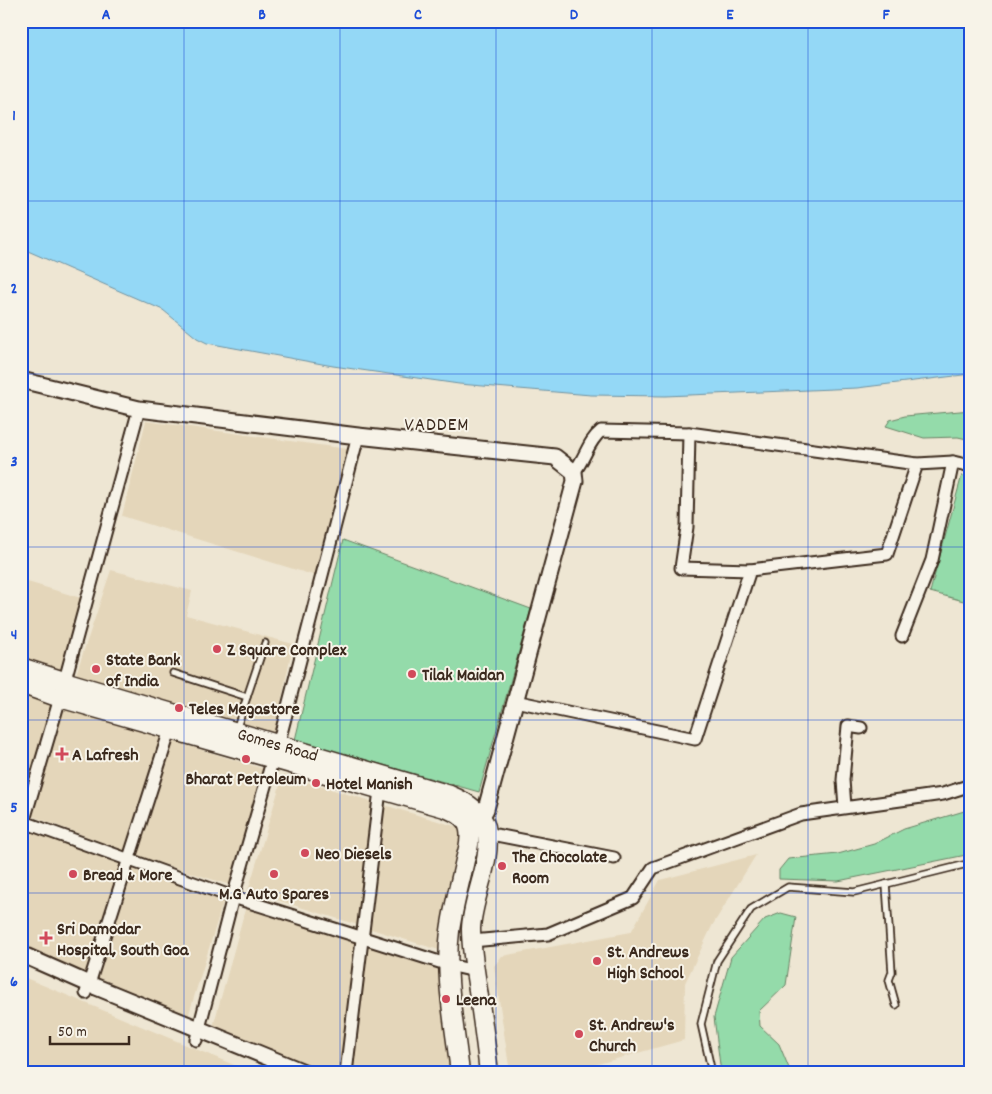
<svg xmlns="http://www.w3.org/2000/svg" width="992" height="1094" viewBox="0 0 992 1094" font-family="Dekko,sans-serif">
  <rect width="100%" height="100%" fill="#eee6d3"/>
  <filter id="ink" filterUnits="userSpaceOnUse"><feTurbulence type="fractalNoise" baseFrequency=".02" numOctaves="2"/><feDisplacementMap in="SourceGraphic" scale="10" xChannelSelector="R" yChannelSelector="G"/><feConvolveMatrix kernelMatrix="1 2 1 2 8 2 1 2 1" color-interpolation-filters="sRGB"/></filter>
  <g filter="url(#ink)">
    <g fill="#e4d6ba">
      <polygon points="146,421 348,449 316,576 122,516"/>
      <polygon points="111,570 192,591 186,615 293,644 274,736 74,680"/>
      <polygon points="21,580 81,598 60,674 21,659"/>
      <polygon points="21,694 264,769 230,885 144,858 21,812"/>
      <polygon points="283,775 468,830 439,950 248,891"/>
      <polygon points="21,828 224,899 188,1017 21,944"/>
      <polygon points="756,855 712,926 685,983 684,1040 566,1073 510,1073 494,966 502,956 631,932 660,880"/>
      <polygon points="246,906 440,970 452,1073 317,1073 213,1027"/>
      <polygon points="21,976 253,1073 21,1073"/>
    </g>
    <g fill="#94dbaa" stroke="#688264">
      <polygon points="971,410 971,440 958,437 924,438 886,426 890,420 905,416"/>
      <polygon points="962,475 971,479 971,603 930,592"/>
      <polygon points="343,540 531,609 479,792 295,740"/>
      <polygon points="971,809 971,854 838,881 779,879 779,870 788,859 838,854 874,844 904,829"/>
      <polygon points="781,913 796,917 786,985 759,1011 760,1026 779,1044 791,1073 721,1073 714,1017 731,957 765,919"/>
    </g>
    <polygon fill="#94d8f6" stroke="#7092a0" points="21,21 971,21 971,374 857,388 665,396 591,395 459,384 333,366 207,343 197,338 163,310 21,248"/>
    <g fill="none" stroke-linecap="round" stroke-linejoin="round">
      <defs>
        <g id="lane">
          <polyline points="173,673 247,697"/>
          <polyline points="236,730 265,643"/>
          <polyline points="886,884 892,972 889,980 896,1005"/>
          <polyline points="712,1073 701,1024 717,961 751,909 788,887 854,892 971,863"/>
        </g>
        <g id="street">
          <polyline points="689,433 687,527 681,568 750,570"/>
          <path d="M574,472C585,459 588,441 601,431L689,433L917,464L953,462L971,466"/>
          <polyline points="902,636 932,560 953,462"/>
          <polyline points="515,701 695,739 750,570 887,554 917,464"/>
          <polyline points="845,807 843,780 848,726 861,728"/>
          <polyline points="21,821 233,897 449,965 475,971"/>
          <polyline points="22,827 60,698 139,409"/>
          <polyline points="481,832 614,858"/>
          <polyline points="472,941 548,934 633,898 653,868 801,814 943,794 971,785"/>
          <polyline points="86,993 170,730"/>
          <polyline points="196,1040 233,897 273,758 278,745 358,436"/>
          <polyline points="346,1073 380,790"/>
        </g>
        <g id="secondary">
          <polyline points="21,380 139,409 358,436 555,457 574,472 575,481 486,809 481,818 474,824"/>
          <polyline points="21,954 89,984 306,1073"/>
        </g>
        <g id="primary">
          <path d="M21,667L64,681L450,795C465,801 481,811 486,827C494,859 472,897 471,929C471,949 475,970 478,990C482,1017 486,1045 489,1073"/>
          <path d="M21,684L60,698L445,808C455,812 467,817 469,830C471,840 468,850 465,860C460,883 453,908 450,931C444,978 455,1026 460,1073"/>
        </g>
      </defs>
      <use href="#lane" stroke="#3b2a1e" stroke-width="9"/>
      <use href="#street" stroke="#3b2a1e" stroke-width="15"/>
      <use href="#secondary" stroke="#3b2a1e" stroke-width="19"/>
      <use href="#primary" stroke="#3b2a1e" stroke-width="21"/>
      <use href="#lane" stroke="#f7f3e8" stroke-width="5.5"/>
      <use href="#street" stroke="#f7f3e8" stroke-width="11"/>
      <use href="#secondary" stroke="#f7f3e8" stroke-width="15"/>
      <use href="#primary" stroke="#f7f3e8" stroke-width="18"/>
    </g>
  </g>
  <path fill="none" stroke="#1d4ed8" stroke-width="1" stroke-opacity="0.55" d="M184,21V1073M340,21V1073M496,21V1073M652,21V1073M808,21V1073M21,201H971M21,374H971M21,547H971M21,720H971M21,893H971"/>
  <g fill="#d1495b" stroke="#f7f3e8" stroke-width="2">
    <circle cx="217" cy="649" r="5"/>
    <circle cx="96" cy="669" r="5"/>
    <circle cx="412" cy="674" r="5"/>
    <circle cx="179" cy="708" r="5"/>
    <path d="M59.5 746.5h5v5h5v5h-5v5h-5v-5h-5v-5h5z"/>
    <circle cx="246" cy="759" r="5"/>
    <circle cx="316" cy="783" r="5"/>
    <circle cx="305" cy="853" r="5"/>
    <circle cx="502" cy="866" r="5"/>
    <circle cx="73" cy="874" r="5"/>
    <circle cx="274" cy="874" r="5"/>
    <path d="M43.5 930.5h5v5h5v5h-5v5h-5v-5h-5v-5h5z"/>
    <circle cx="597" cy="961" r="5"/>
    <circle cx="446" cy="999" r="5"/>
    <circle cx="579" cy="1034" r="5"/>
  </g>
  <g text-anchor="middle" stroke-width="4" stroke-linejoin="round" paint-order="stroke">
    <g font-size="18" font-weight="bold" fill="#3b2a1e" stroke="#f7f3e8" text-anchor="start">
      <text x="227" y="655">Z Square Complex</text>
      <text x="106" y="665">State Bank<tspan x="106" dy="21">of India</tspan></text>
      <text x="422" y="680">Tilak Maidan</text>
      <text x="189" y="714">Teles Megastore</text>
      <text x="72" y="760">A Lafresh</text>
      <text x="246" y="784" text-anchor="middle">Bharat Petroleum</text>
      <text x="326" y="789">Hotel Manish</text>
      <text x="315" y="859">Neo Diesels</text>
      <text x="512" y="862">The Chocolate<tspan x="512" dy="21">Room</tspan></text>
      <text x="83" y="880">Bread &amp; More</text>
      <text x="274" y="899" text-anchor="middle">M.G Auto Spares</text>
      <text x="57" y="934">Sri Damodar<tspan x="57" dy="21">Hospital, South Goa</tspan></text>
      <text x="607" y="957">St. Andrews<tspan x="607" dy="21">High School</tspan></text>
      <text x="456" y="1005">Leena</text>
      <text x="589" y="1030">St. Andrew's<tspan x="589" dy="21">Church</tspan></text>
    </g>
    <g font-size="18" fill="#3b2a1e" stroke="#f7f3e8">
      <text transform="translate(278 744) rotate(16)" y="6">Gomes Road</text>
    </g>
    <g font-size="19" letter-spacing="1" fill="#3b2a1e" stroke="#f7f3e8">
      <text x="437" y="430">VADDEM</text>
    </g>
  </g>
  <rect width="992" height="1094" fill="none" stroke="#f7f3e8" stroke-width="55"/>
  <path d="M50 1036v8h79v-8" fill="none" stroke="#3b2a1e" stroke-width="2.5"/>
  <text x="58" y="1036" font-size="15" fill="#3b2a1e" stroke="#f7f3e8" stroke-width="4" paint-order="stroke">50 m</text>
  <rect x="28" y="28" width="936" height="1038" fill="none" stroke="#1d4ed8" stroke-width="2"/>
  <g font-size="16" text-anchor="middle" font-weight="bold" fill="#1d4ed8">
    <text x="106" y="19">A</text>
    <text x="262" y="19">B</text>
    <text x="418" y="19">C</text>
    <text x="574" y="19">D</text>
    <text x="730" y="19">E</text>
    <text x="886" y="19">F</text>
    <text x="14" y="120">1</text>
    <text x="14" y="293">2</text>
    <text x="14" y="466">3</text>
    <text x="14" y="639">4</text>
    <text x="14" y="812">5</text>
    <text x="14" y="986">6</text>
  </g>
</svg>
